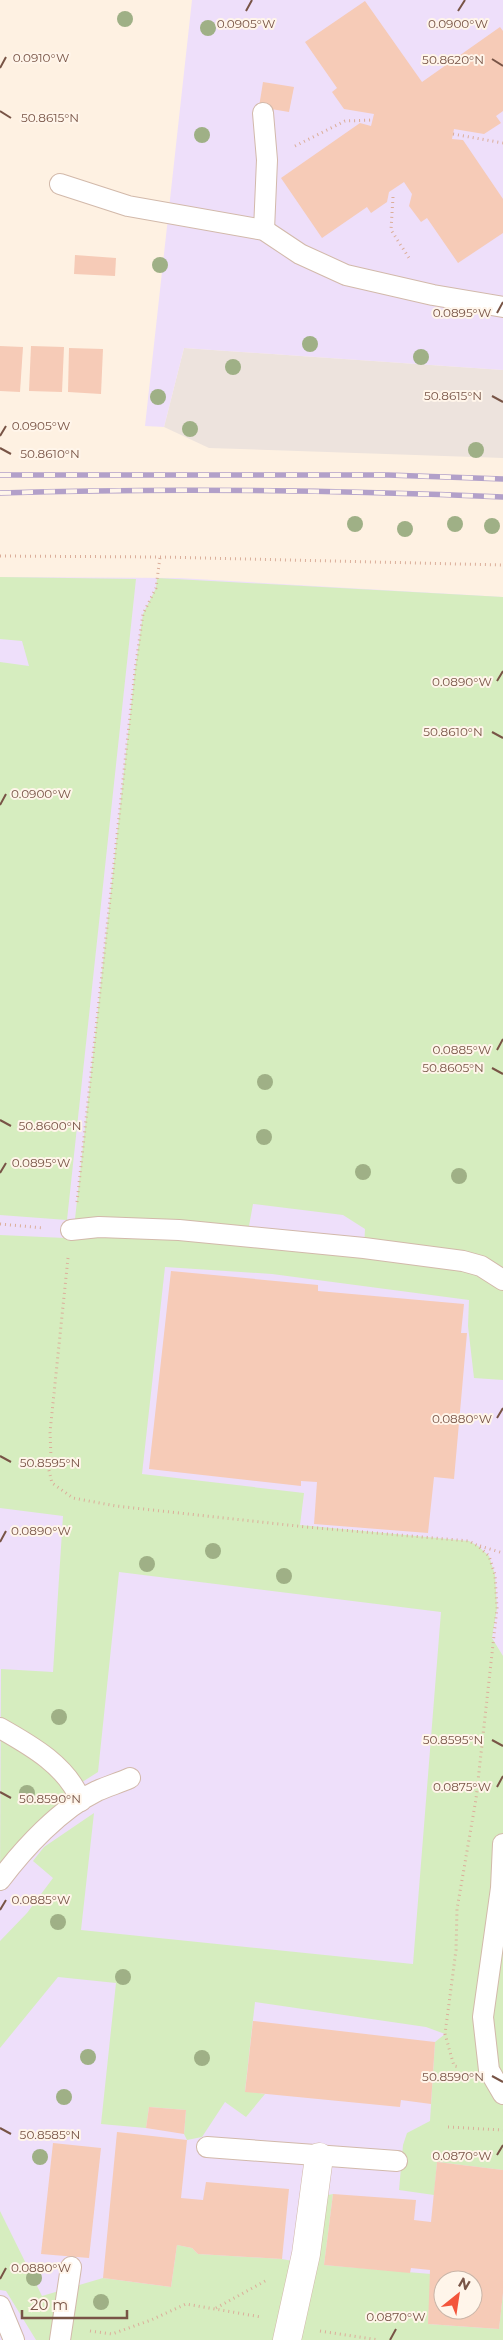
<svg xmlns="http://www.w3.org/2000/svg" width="503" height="2340" viewBox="0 0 503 2340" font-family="Montserrat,sans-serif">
  <rect width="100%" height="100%" fill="#fef1e2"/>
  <polygon fill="#ede3dd" points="184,348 503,370 503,458 209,448 164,427"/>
  <g fill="#eedffa" fill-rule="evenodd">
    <polygon points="192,0 503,0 503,370 184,348 164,427 145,426"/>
    <path d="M0,577L179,578L503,597V2340H0ZM443,2280H473V2310H443Z"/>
  </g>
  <g fill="#d6edbf">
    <polygon points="0,577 136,579 67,1220 0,1215 0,662 29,666 22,641 0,639"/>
    <polygon points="157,578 503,597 503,1280 364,1248 365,1229 343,1215 253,1204 247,1237 71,1230 75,1219 135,670 143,614 156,588"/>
    <polygon points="0,1235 65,1238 174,1237 467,1266 503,1285 503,1380 474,1378 468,1326 469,1300 272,1274 165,1267 142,1474 304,1493 300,1525 469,1541 478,1546 489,1556 495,1575 497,1608 492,1638 503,1656 503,2170 437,2162 434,2195 399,2190 403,2145 407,2133 430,2121 435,2042 445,2034 426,2027 255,2002 245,2091 265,2094 246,2117 225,2102 202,2137 187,2140 184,2134 186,2110 149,2107 146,2128 101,2124 116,1983 58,1977 0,2048 0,1941 27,1913 53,1878 33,1861 44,1847 94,1813 81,1930 413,1964 441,1612 119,1572 98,1772 76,1786 81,1801 0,1881 1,1669 53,1672 63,1516 0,1508"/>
    <polygon points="333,2194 324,2265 431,2274 428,2324 499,2329 503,2293 503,2340 36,2340 6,2291 0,2290 0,2211 42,2296 103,2278 171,2287 177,2245 192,2248 198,2254 282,2259 303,2263 313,2198"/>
  </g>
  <g fill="#f6cbb7" fill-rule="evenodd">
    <polygon points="365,1 422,82 500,27 503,31 503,111 496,116 501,123 484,134 454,129 452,139 463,140 503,199 503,233 458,263 427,218 421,222 409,206 412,194 404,182 389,192 387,202 371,213 367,207 322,238 281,178 360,123 371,126 374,114 344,109 332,92 337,88 305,42"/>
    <polygon points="263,82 294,87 289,112 259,107"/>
    <polygon points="75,255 116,258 115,276 74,274"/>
    <polygon points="0,346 23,347 20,392 0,391"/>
    <polygon points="31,346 64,347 62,392 29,391"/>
    <polygon points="69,348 103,349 101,394 68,392"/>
    <polygon points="171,1271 318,1285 318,1291 464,1304 461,1333 467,1333 454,1479 434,1477 428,1533 314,1524 317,1482 301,1481 301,1486 149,1469"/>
    <polygon points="253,2021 435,2042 431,2104 401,2100 400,2107 245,2092"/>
    <polygon points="149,2107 186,2110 184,2134 146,2128"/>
    <polygon points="117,2132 187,2140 181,2198 203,2200 206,2182 289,2189 282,2259 198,2254 192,2248 177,2245 171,2287 103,2278"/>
    <polygon points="53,2143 101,2148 89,2258 41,2254"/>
    <path d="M437,2162L503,2170V2293L499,2329L428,2324L430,2270L411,2268L410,2273L324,2265L333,2194L416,2200L414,2220L431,2222ZM443,2280H473V2310H443Z"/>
  </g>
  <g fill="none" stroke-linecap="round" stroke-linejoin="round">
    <defs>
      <g id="service">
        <polyline points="263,113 267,160 264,230"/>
        <polyline points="60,184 128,206 264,230 300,254 346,275 433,295 503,307"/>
        <polyline points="71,1230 99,1227 179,1230 364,1248 463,1261 481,1266 503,1280"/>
        <path d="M0,1728C32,1746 67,1766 81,1801"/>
        <polyline points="503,1844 501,1888 483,2017 489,2070 503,2094"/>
        <path d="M0,1880C24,1848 60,1809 97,1791C108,1786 119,1783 130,1778"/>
        <polyline points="207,2147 397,2161"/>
        <polyline points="0,2306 14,2340"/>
        <polyline points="60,2340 71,2267"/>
      </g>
      <polyline id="minor" points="287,2340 306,2254 319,2157"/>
    </defs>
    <use href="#service" stroke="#d2b9aa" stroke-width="22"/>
    <use href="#minor" stroke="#d2b9aa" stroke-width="29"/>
    <g stroke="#dbae9a" stroke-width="3" stroke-dasharray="1 4" stroke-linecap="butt">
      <polyline points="453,134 503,143"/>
      <polyline points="295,146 345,121 373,120"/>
      <polyline points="393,197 391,230 411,261"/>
      <polyline points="0,556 160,557 503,565"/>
      <polyline points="77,1202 135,670 143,614 156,588 160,557"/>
      <polyline points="0,1224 44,1228"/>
      <polyline points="68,1258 50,1432 51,1458 47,1462 52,1483 73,1498 116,1506 306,1527 469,1541 478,1546 489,1556 495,1575 497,1608 476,1799 457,1909 456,1950 445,2034 454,2066 459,2067"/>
      <polyline points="480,1546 503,1553"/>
      <polyline points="448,2127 503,2130"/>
      <polyline points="216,2308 267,2280"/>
      <polyline points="90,2331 112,2334 151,2320 186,2304 261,2317"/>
      <polyline points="320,2331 379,2340"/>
    </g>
    <use href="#service" stroke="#fff" stroke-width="20"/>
    <use href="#minor" stroke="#fff" stroke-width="28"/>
    <defs>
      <g id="rail">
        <polyline points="0,475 388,475 503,479"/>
        <path d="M0,493C168,488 336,490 503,497"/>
      </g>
    </defs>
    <use href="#rail" stroke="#b2a0c9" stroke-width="5.5"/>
    <use href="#rail" stroke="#fff5ea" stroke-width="4" stroke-dasharray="11" stroke-linecap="butt"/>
  </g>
  <g fill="#9fb086">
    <circle cx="125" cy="19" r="8"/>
    <circle cx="208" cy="28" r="8"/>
    <circle cx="202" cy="135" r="8"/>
    <circle cx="160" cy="265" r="8"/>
    <circle cx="310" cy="344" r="8"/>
    <circle cx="421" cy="357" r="8"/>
    <circle cx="233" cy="367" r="8"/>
    <circle cx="158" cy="397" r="8"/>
    <circle cx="190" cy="429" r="8"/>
    <circle cx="476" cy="450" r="8"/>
    <circle cx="355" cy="524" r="8"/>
    <circle cx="455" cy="524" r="8"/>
    <circle cx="492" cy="526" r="8"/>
    <circle cx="405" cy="529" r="8"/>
    <circle cx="265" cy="1082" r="8"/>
    <circle cx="264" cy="1137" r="8"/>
    <circle cx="363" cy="1172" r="8"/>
    <circle cx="459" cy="1176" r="8"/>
    <circle cx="213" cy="1551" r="8"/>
    <circle cx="147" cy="1564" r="8"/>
    <circle cx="284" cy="1576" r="8"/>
    <circle cx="59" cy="1717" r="8"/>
    <circle cx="27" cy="1793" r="8"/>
    <circle cx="58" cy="1922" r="8"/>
    <circle cx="123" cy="1977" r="8"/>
    <circle cx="88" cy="2057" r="8"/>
    <circle cx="202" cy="2058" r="8"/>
    <circle cx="64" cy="2097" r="8"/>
    <circle cx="40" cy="2157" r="8"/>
    <circle cx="34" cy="2278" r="8"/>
    <circle cx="101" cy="2302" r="8"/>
  </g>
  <path fill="none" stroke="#785446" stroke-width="2" d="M246,11L252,0M458,11L465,0M492,59L503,66M0,68L6,57M0,111L11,118M497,313L503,302M492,396L503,402M0,436L6,426M0,448L11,454M497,681L503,671M492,732L503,738M0,805L6,794M497,1050L503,1039M492,1068L503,1074M0,1120L11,1126M0,1173L6,1163M497,1418L503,1408M0,1456L11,1462M0,1542L6,1531M492,1740L503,1746M497,1787L503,1776M0,1792L11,1798M0,1910L6,1900M492,2076L503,2082M0,2128L11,2134M497,2155L503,2145M0,2279L6,2268M390,2340L396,2329"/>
  <g font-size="12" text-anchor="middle" fill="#785446" stroke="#fff5ea" stroke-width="4" stroke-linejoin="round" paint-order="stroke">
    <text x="246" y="28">0.0905°W</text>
    <text x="458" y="28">0.0900°W</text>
    <text x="41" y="62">0.0910°W</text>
    <text x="453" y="64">50.8620°N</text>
    <text x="50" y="122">50.8615°N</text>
    <text x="462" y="317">0.0895°W</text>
    <text x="453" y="400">50.8615°N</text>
    <text x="41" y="430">0.0905°W</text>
    <text x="50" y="458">50.8610°N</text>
    <text x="462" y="686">0.0890°W</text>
    <text x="453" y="736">50.8610°N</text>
    <text x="41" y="798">0.0900°W</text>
    <text x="462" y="1054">0.0885°W</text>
    <text x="453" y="1072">50.8605°N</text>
    <text x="50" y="1130">50.8600°N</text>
    <text x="41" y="1167">0.0895°W</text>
    <text x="462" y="1423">0.0880°W</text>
    <text x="50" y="1467">50.8595°N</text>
    <text x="41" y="1535">0.0890°W</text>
    <text x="453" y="1744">50.8595°N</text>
    <text x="462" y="1791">0.0875°W</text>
    <text x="50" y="1803">50.8590°N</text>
    <text x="41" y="1904">0.0885°W</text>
    <text x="453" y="2081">50.8590°N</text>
    <text x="50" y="2139">50.8585°N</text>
    <text x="462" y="2160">0.0870°W</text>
    <text x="41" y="2272">0.0880°W</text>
    <text x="396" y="2321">0.0870°W</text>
  </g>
  <g transform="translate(458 2295) rotate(30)"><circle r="24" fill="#fff5ea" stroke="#c9b5a8"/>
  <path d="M0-4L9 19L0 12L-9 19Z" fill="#f3553c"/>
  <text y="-8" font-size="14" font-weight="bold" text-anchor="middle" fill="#785446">N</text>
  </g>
  <path d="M22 2310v8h105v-8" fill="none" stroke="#785446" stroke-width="2.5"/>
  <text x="30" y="2310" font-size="15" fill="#785446" stroke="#fff5ea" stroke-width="4" paint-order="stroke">20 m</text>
</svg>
